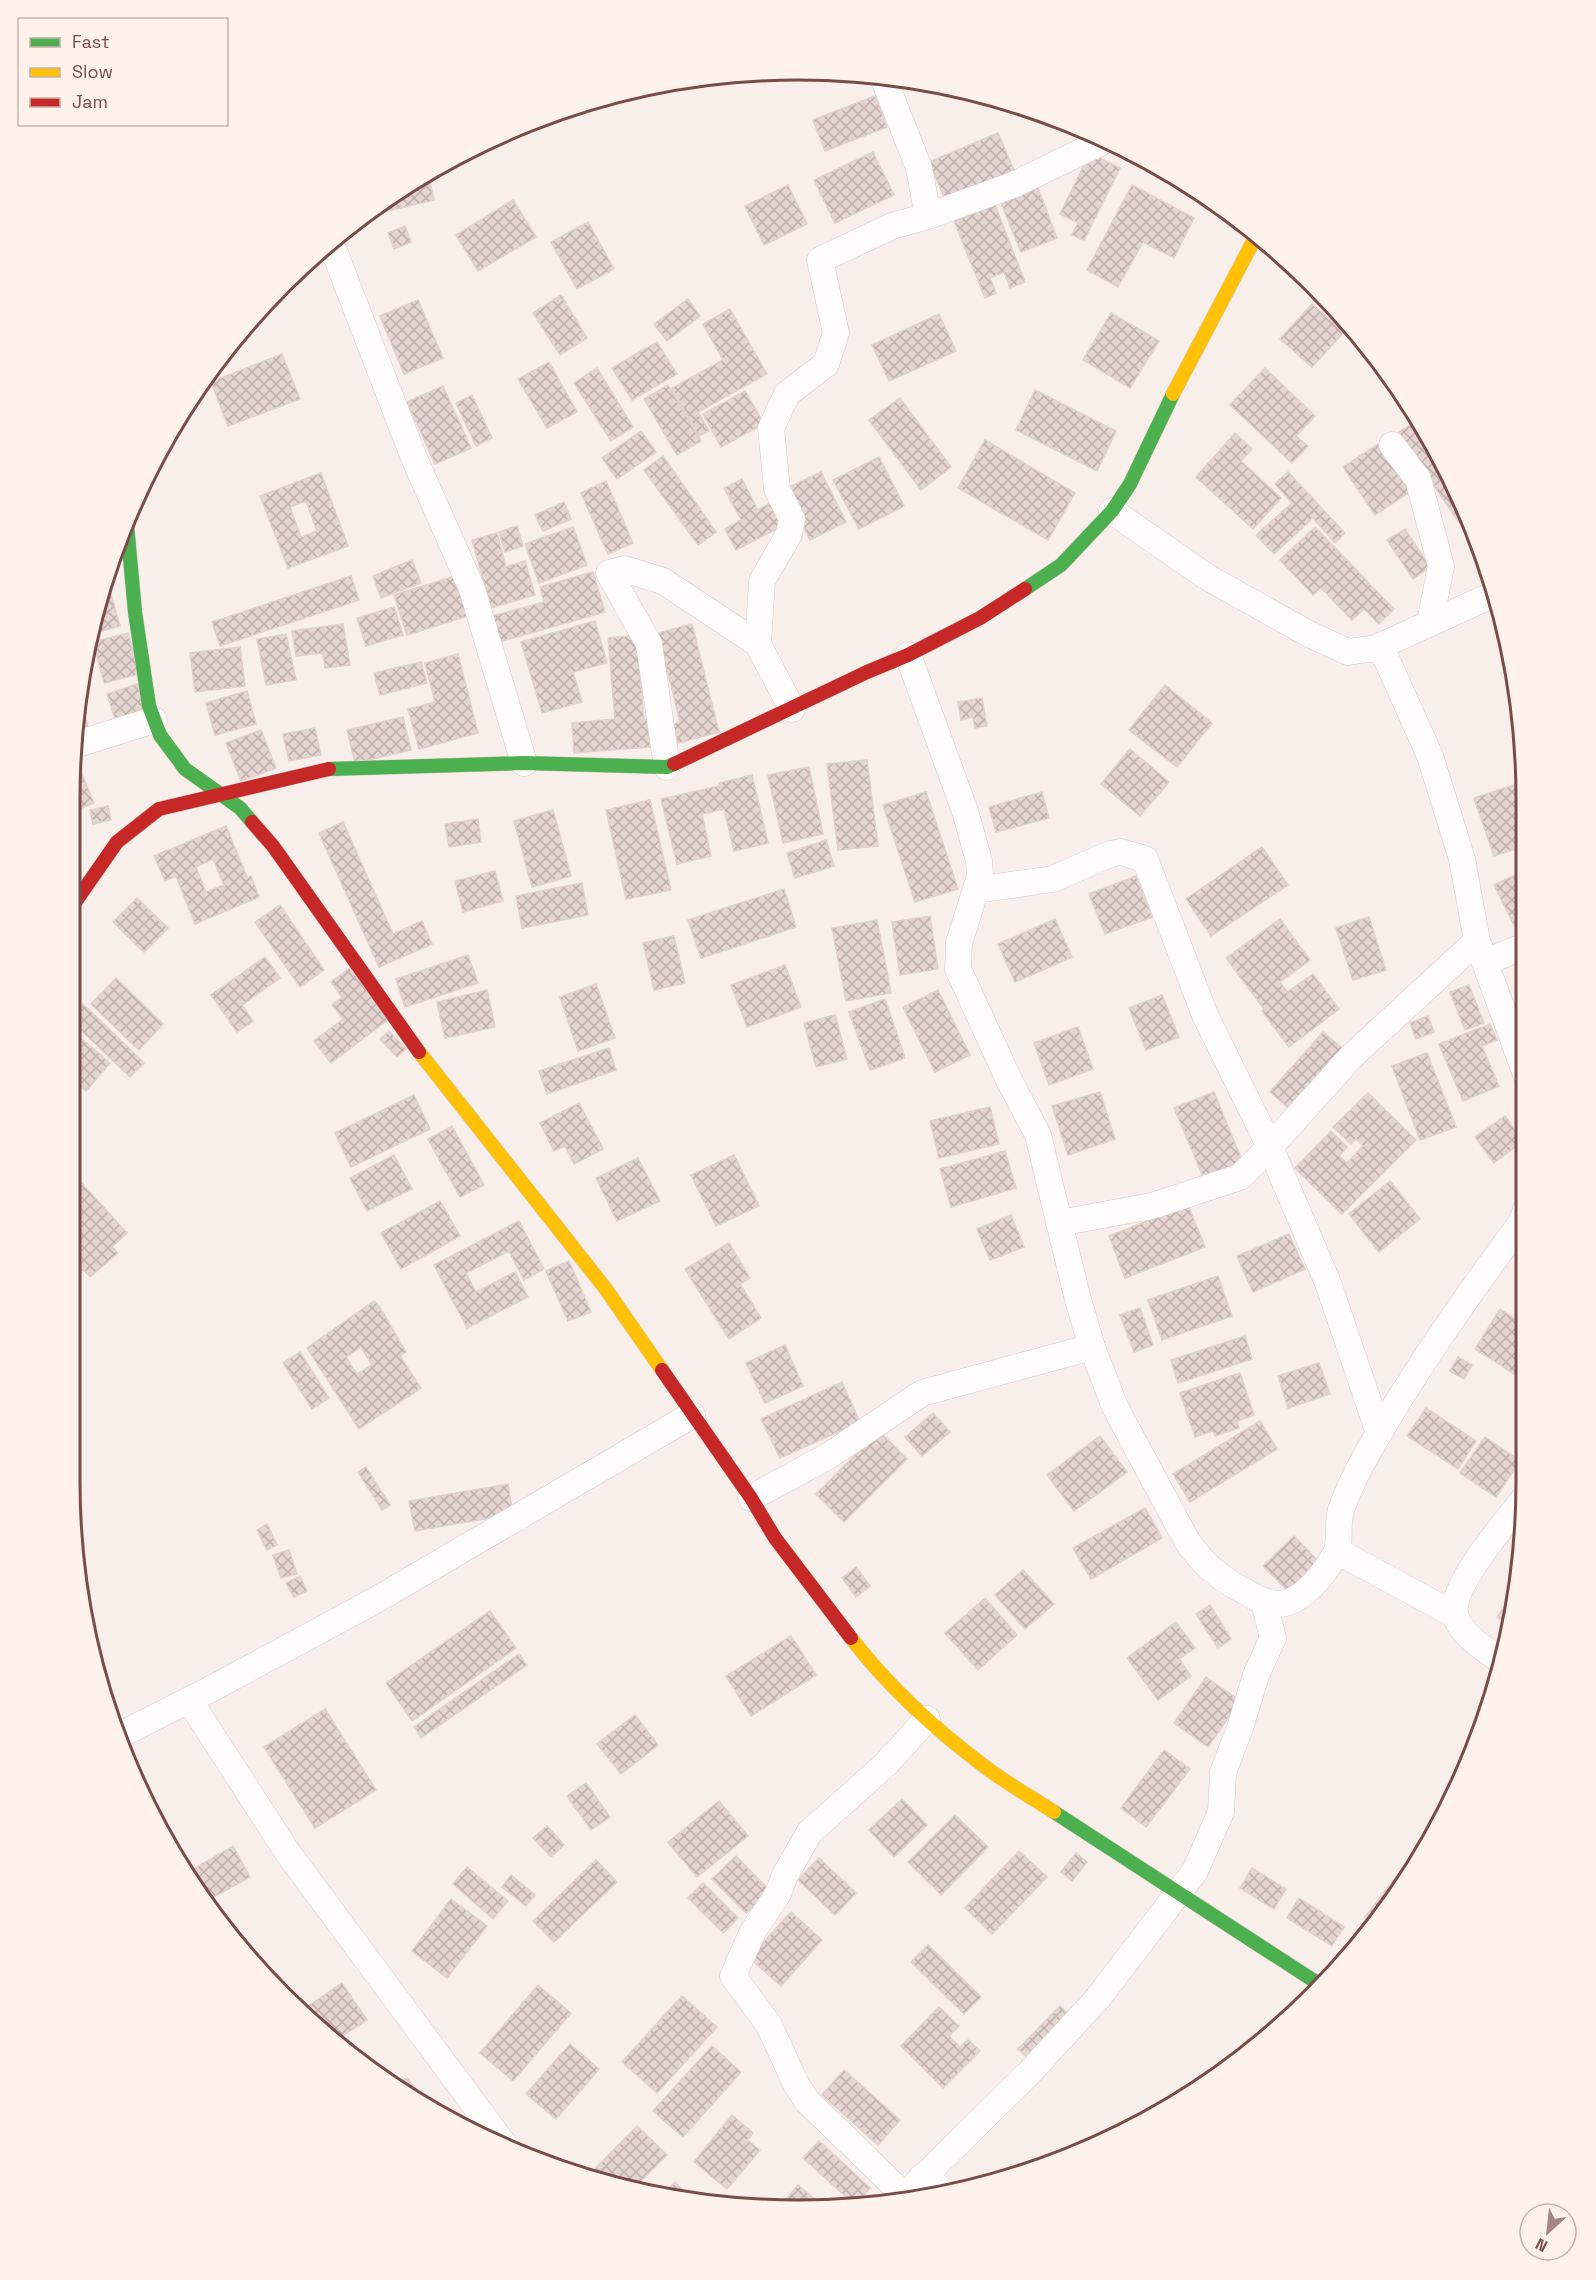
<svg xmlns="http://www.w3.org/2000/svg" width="1596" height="2280" viewBox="0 0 1596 2280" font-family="'Space Grotesk',sans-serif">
  <defs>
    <pattern id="building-cross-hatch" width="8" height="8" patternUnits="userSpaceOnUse" patternTransform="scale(1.5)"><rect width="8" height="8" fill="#e5d5d1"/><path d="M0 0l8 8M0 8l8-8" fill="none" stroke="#beafac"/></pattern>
  </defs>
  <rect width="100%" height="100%" fill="#f8efea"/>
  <g fill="url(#building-cross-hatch)" stroke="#e1d0cc" stroke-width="1.5" fill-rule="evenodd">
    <polygon points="875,96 887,127 825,151 813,120"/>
    <polygon points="998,133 1014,170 945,199 929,162"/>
    <polygon points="873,152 894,195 835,223 814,180"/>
    <polygon points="1090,153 1120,168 1084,240 1072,235 1078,223 1060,214"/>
    <polygon points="428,173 434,200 375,214 373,208 393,192"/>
    <polygon points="788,185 807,224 764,245 745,206"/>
    <polygon points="1132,185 1194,218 1174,258 1143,242 1118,287 1087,270"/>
    <polygon points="1038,188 1057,238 1021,252 1001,203"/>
    <polygon points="513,200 536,237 478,271 456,235"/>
    <polygon points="995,205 1025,282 1010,288 1004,272 990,278 996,293 985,298 954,221"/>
    <polygon points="588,222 614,269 577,289 551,242"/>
    <polygon points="405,226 411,242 394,249 388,233"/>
    <polygon points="561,295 587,338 560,355 533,313"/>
    <polygon points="688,299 700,316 667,341 654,324"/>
    <polygon points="418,300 443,358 404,374 380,316"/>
    <polygon points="1312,304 1344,332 1312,367 1280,339"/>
    <polygon points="730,309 767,374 698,412 709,431 699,436 672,388 723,360 703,324"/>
    <polygon points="1111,313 1159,341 1130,388 1083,360"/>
    <polygon points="939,314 956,351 889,381 872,345"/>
    <polygon points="657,342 677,374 632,400 612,368"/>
    <polygon points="282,354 300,399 228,426 211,382"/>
    <polygon points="549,362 577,412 547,428 518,379"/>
    <polygon points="597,368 633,427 611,441 574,383"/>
    <polygon points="1265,368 1315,416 1296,436 1308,446 1292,463 1230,405"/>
    <polygon points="668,385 701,441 677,455 644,399"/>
    <polygon points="443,386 471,448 435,464 407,402"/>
    <polygon points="1035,390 1116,431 1097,471 1016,430"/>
    <polygon points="745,391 764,424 721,447 703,414"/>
    <polygon points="472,395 492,438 476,446 456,403"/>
    <polygon points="900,398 951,467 921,490 869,420"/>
    <polygon points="1417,420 1452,475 1474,542 1473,543 1398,433"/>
    <polygon points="641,431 656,452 617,479 602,458"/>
    <polygon points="1235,433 1252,449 1241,461 1281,498 1253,529 1196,477"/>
    <polygon points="985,440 1075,493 1048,540 958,488"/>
    <polygon points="1378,444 1410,492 1375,515 1343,467"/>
    <polygon points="663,456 716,532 698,545 644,470"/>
    <polygon points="879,457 904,506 859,529 833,480"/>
    <polygon points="821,472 846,522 810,540 785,489"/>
    <polygon points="1288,472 1345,533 1335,543 1313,518 1274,554 1256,535 1292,503 1275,484"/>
    <path d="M321,473L348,546L288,568L260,496ZM306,501L317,531L301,537L290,507Z"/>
    <polygon points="742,479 758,510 775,500 788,523 736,550 725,529 741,520 724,488"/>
    <polygon points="606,481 633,543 608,554 581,493"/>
    <polygon points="564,502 571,519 543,531 535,515"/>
    <polygon points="517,526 523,546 505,552 499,532"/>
    <polygon points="573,527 587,565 539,583 525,544"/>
    <polygon points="1315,527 1394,609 1379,624 1364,609 1352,620 1321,588 1313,595 1280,560"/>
    <polygon points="1405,529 1430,567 1413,579 1387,540"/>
    <polygon points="497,533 506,567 525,561 535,595 491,608 472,540"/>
    <polygon points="412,560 421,583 381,598 373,576"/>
    <polygon points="593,572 605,612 499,642 492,616 544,602 540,587"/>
    <polygon points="351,576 359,600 220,646 212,622"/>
    <polygon points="455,576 468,616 407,635 394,595"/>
    <polygon points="108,583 120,626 95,633 93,626"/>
    <polygon points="394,607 403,635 366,646 357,618"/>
    <polygon points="595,621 607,663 573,672 582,702 542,713 521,642"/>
    <polygon points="343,624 350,665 325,668 323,653 296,656 292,631"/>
    <polygon points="692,624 719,732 678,743 673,724 680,722 658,633"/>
    <polygon points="128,633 139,674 104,683 93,642"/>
    <polygon points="286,634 296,680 266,685 257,639"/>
    <polygon points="637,635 644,720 648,720 650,747 574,753 572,723 615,719 608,638"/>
    <polygon points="240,647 245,686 195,692 190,653"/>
    <polygon points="458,654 478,733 419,749 408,709 435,702 425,663"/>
    <polygon points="421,662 427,683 380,695 374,673"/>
    <polygon points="137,684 148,716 117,726 107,694"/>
    <polygon points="1165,685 1212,723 1177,767 1129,730"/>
    <polygon points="247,691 256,724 215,735 206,703"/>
    <polygon points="79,696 89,730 75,734"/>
    <polygon points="982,698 987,726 975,728 973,717 961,720 958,702"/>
    <polygon points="403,717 411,750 355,763 347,730"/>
    <polygon points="315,728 321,755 289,761 283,734"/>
    <polygon points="261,730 276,768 241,781 226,743"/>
    <polygon points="1130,749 1169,782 1140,816 1101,784"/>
    <polygon points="867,760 878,846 838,850 827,764"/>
    <polygon points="809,767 823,834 783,843 768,775"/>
    <polygon points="1524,767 1527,798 1527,834 1518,837 1522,847 1494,856 1474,798 1523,782 1519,769"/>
    <polygon points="82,774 94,803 69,813 71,778"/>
    <polygon points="752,775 768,843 734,851 724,809 702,814 711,856 677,864 661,799 719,786 719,783"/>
    <polygon points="926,792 958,889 915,902 883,805"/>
    <polygon points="1042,792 1049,818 996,832 989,807"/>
    <polygon points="650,800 671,890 626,899 606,810"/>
    <polygon points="108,806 111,820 93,824 90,810"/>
    <polygon points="553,810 571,876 532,887 514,821"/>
    <polygon points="478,819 481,842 449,847 445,824"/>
    <polygon points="343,822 393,934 422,921 432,944 379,967 319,833"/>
    <path d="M226,826L247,877L251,876L259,897L195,924L176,876L165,881L154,856ZM213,859L224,885L206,892L196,867Z"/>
    <polygon points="826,840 834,866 795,878 787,853"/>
    <polygon points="1262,847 1288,885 1211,936 1186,899"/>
    <polygon points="1527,869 1527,924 1516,929 1494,885"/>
    <polygon points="495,871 503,901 463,912 455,881"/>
    <polygon points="1136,876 1152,917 1105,934 1089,894"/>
    <polygon points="582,883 588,915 522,928 516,896"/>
    <polygon points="784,889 796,927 701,958 688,920"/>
    <polygon points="137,898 168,928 144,952 113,922"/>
    <polygon points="280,905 324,970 300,987 255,922"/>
    <polygon points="930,916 938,969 900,975 892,922"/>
    <polygon points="1369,917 1386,970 1353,980 1336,928"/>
    <polygon points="1055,919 1072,957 1015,982 998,944"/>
    <polygon points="1280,919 1310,960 1280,982 1287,992 1313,974 1339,1009 1289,1047 1262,1011 1264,1009 1226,958"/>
    <polygon points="877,920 891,993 846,1001 832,928"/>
    <polygon points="674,936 685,983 654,990 643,943"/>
    <polygon points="468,955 478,983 405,1007 396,979"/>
    <polygon points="265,957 280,978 242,1005 253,1021 237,1032 211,995"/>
    <polygon points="785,965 801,1007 747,1027 731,985"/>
    <polygon points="350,968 389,1019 331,1063 314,1041 343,1019 332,1005 342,997 331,982"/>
    <polygon points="116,978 163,1024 139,1050 91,1004"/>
    <polygon points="596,984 615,1038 578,1051 560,997"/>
    <polygon points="1469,985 1484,1023 1465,1030 1450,992"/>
    <polygon points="487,990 495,1027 445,1038 437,1002"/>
    <polygon points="938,990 970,1055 935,1072 903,1007"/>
    <polygon points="1162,995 1179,1037 1146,1050 1129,1008"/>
    <polygon points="885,999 905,1058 870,1070 849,1012"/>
    <polygon points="83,1004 144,1063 130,1077 69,1019"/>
    <polygon points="835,1015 847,1059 816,1067 804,1023"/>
    <polygon points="1428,1016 1434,1032 1416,1039 1410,1023"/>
    <polygon points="1490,1024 1497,1040 1482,1046 1499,1086 1463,1101 1439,1044"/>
    <polygon points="1078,1027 1093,1069 1049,1085 1034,1043"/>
    <polygon points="69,1028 110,1063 86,1091 69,1076"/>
    <polygon points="389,1031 406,1049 397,1057 380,1039"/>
    <polygon points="1323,1032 1347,1052 1294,1113 1270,1092"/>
    <polygon points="609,1048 616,1070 547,1094 539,1071"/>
    <polygon points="1427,1053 1456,1127 1420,1140 1392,1066"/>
    <polygon points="1100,1092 1115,1139 1068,1155 1052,1106"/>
    <polygon points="1214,1092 1243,1163 1204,1179 1174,1108"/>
    <polygon points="1368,1093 1416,1140 1342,1214 1295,1168 1331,1131 1347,1147 1339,1156 1347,1163 1363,1146 1356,1139 1351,1144 1333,1127"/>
    <polygon points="414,1095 430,1129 351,1167 335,1133"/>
    <polygon points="579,1103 603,1149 574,1164 565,1146 554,1151 540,1123"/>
    <polygon points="990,1107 999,1144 939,1158 930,1121"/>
    <polygon points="1505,1116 1523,1141 1494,1163 1475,1137"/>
    <polygon points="452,1126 484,1185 460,1197 428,1139"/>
    <polygon points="1005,1151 1016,1188 951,1207 940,1169"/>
    <polygon points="394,1155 412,1189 367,1211 350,1178"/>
    <polygon points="734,1155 759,1206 716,1226 691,1175"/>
    <polygon points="638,1158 660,1201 617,1221 596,1178"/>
    <polygon points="69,1169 127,1233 112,1247 118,1253 90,1277 84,1270 69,1283"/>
    <polygon points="1390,1181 1420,1219 1379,1252 1349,1214"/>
    <polygon points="440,1201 460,1236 401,1269 381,1233"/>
    <polygon points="1188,1205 1205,1247 1125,1278 1109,1236"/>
    <polygon points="1011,1215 1024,1247 990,1260 977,1229"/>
    <polygon points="519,1221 544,1269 524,1280 509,1251 466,1273 476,1292 515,1272 528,1297 467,1328 434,1265"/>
    <polygon points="1289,1234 1305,1269 1253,1292 1237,1256"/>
    <polygon points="729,1243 750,1278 740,1284 761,1318 729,1339 685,1269"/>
    <polygon points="569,1261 591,1312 568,1321 546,1271"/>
    <polygon points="1218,1276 1232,1316 1162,1340 1148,1300"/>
    <path d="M374,1301L379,1306L406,1352L400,1356L421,1388L359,1429L307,1348ZM361,1347L372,1365L357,1374L346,1357Z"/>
    <polygon points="1140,1308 1153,1345 1134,1352 1120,1315"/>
    <polygon points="1500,1309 1527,1327 1527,1382 1475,1349"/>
    <polygon points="1245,1336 1252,1359 1178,1383 1171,1360"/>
    <polygon points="785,1345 803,1386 765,1403 746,1363"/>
    <polygon points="300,1352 329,1398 312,1409 283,1363"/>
    <polygon points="1458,1357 1472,1365 1464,1379 1450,1371"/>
    <polygon points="1319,1363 1330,1394 1288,1408 1278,1376"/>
    <polygon points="1240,1373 1254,1415 1237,1421 1239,1428 1215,1436 1213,1431 1195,1437 1180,1393"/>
    <polygon points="842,1382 860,1422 780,1458 761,1419"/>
    <polygon points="1426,1408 1476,1441 1458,1469 1407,1436"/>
    <polygon points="933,1413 950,1432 922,1456 905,1437"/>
    <polygon points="1260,1421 1277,1449 1190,1502 1173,1474"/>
    <polygon points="879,1431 907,1459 844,1522 816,1494"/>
    <polygon points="1100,1436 1127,1472 1074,1511 1047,1475"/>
    <polygon points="1485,1437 1520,1461 1496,1497 1460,1473"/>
    <polygon points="366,1467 390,1505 382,1510 358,1472"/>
    <polygon points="508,1484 513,1514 415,1531 409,1501"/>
    <polygon points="1145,1508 1162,1538 1091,1579 1073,1548"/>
    <polygon points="267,1524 277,1545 267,1550 257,1530"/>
    <polygon points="1294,1536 1321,1564 1291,1594 1263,1566"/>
    <polygon points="289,1550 297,1574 281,1578 273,1555"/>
    <polygon points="856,1567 870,1586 856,1597 842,1578"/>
    <polygon points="1023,1570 1054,1604 1025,1629 995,1595"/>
    <polygon points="300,1576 307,1591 294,1597 286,1583"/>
    <polygon points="1517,1588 1513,1625 1512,1627 1497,1617"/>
    <polygon points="985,1598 1017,1635 978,1670 945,1633"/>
    <polygon points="1210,1605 1231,1639 1218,1648 1196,1614"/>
    <polygon points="490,1611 516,1648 412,1721 386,1683"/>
    <polygon points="1176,1622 1195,1648 1179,1659 1191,1676 1158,1700 1127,1658"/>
    <polygon points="791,1636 816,1675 751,1716 726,1676"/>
    <polygon points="519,1654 527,1665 421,1738 414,1727"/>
    <polygon points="1206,1677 1240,1701 1208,1747 1174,1723"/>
    <polygon points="325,1709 376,1790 315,1828 264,1747"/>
    <polygon points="635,1715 658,1745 621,1774 597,1744"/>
    <polygon points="1484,1720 1471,1761 1471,1762 1461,1754"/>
    <polygon points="1164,1750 1190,1769 1146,1827 1121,1808"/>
    <polygon points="586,1783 610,1817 591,1830 567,1796"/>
    <polygon points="1447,1796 1451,1799 1439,1822 1433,1818"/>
    <polygon points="902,1799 927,1825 894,1857 869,1830"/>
    <polygon points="719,1801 748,1836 697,1877 668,1842"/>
    <polygon points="955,1815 988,1847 941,1895 908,1862"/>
    <polygon points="547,1826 564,1845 551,1857 533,1838"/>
    <polygon points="233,1846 250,1877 205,1902 192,1887 185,1874"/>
    <polygon points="1019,1851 1047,1877 992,1934 965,1908"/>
    <polygon points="1076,1853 1087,1862 1072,1881 1061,1872"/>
    <polygon points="736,1856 770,1891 746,1913 712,1879"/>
    <polygon points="1412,1856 1418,1860 1404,1887 1374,1924 1365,1917"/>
    <polygon points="819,1858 856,1893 835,1915 798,1880"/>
    <polygon points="596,1860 617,1882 554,1942 533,1921"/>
    <polygon points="467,1867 508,1901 493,1919 453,1884"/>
    <polygon points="1252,1868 1286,1889 1274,1909 1240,1888"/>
    <polygon points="511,1875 535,1895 526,1906 502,1887"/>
    <polygon points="703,1883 738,1918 723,1933 688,1898"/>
    <polygon points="1299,1898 1344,1927 1332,1946 1287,1918"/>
    <polygon points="451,1899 487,1926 447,1978 412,1951"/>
    <polygon points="791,1912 822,1940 781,1986 749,1958"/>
    <polygon points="928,1945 981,1997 964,2014 911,1962"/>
    <polygon points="342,1983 367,2020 333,2042 318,2030 301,2011"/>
    <polygon points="538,1985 571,2013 513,2081 480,2053"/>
    <polygon points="682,1996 717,2027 657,2093 622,2062"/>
    <polygon points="1060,2006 1073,2019 1032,2062 1018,2049"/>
    <polygon points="939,2007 959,2026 949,2036 960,2047 968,2040 980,2051 943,2088 901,2046"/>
    <polygon points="570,2044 599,2069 556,2119 526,2094"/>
    <polygon points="712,2046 741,2072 683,2137 653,2111"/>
    <polygon points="844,2070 900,2120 878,2145 822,2095"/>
    <polygon points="407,2078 432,2109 393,2088"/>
    <polygon points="732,2115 753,2133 747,2140 760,2150 727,2189 694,2162"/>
    <polygon points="637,2126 667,2155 635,2187 590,2174"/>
    <polygon points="819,2141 870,2188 855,2205 803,2158"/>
    <polygon points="675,2182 695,2203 663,2194"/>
    <polygon points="798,2185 825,2208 798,2211 777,2210"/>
  </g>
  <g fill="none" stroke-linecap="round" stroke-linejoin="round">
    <defs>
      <g id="street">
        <polyline points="883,77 919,168 928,216"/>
        <polyline points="331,243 414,458 472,589 524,763"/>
        <polyline points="1392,445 1418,479 1441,566 1430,623"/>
        <polyline points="1112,511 1207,577 1307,633 1348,652 1376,648 1386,658 1430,756 1462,859 1477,941 1527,1077"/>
        <polyline points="758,644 762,581 789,534 792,519 777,489 771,428 787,394 826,364 836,333 820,260 892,226 928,216 1013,185 1106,140"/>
        <polyline points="1376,648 1492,595"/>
        <path d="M908,655L965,811L979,861L980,876L959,943L958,969L1009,1080L1038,1135L1077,1296L1092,1347L1115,1407L1187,1541C1204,1565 1217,1576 1242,1590C1253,1596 1263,1603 1276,1604C1302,1605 1326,1572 1337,1551L1455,1615"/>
        <polyline points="74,745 154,720"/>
        <polyline points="667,767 649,644 609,573 624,569 663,581 758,644 792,709"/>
        <polyline points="976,890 1053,879 1110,854 1121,852 1145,859 1205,1015 1270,1147 1328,1283 1379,1433"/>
        <polyline points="1485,962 1527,945"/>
        <polyline points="1059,1223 1152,1206 1240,1177 1270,1147 1352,1056 1477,941"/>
        <polyline points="751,1498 830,1455 922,1393 1092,1347"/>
        <path d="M1337,1551C1341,1536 1336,1522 1342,1507C1354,1474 1373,1443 1391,1413C1431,1347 1475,1285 1521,1223L1527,1207"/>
        <path d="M1502,1661C1486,1650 1462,1636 1456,1617C1446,1589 1508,1520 1526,1496"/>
        <polyline points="189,1700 288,1853 508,2150"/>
        <polyline points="116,1737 209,1690 376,1600 692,1415"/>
        <polyline points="922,2177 948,2194"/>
        <polyline points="904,2195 807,2101 796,2084 769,2025 733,1976 753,1931 778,1894 784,1877 809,1833 886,1764 927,1719"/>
        <polyline points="899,2201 1029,2073 1098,1998 1195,1871 1221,1812 1223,1772 1240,1728 1256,1675 1273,1638 1264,1602"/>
      </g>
      <g id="fast">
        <polyline points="127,525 135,612 149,706 160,735 185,769 240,808 252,822"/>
        <polyline points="1025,589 1061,565 1112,511 1130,484 1173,394"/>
        <polyline points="329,769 524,763 667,767 674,764"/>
        <polyline points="1054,1812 1322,1986"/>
      </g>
      <g id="slow">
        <polyline points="1173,394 1256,236"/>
        <polyline points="419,1052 605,1288 662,1370"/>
        <path d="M851,1638C888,1686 936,1730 984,1766C1006,1783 1031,1797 1054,1812"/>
      </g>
      <g id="jam">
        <polyline points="674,764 867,672 908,655 980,618 1025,589"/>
        <polyline points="252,822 273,846 419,1052"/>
        <polyline points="69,911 117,842 159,809 329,769"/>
        <polyline points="662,1370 751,1498 775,1538 851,1638"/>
      </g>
    </defs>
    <use href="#street" stroke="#d6cac6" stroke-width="27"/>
    <use href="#fast" stroke="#d8cbc8" stroke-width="15"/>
    <use href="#slow" stroke="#d8cbc8" stroke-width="15"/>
    <use href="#jam" stroke="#d8cbc8" stroke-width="15"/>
    <use href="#street" stroke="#fefdfc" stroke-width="26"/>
    <use href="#fast" stroke="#4caf50" stroke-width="14"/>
    <use href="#slow" stroke="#ffc107" stroke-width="14"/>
    <use href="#jam" stroke="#c62828" stroke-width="14"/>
  </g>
  <path d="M0 0H1596V2280H0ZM798 80H798A718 718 0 0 1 1516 798V1482A718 718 0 0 1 798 2200H798A718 718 0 0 1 80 1482V798A718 718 0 0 1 798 80Z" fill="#fff2eb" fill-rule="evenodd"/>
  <path fill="none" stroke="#784c48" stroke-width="3" d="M798 80H798A718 718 0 0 1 1516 798V1482A718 718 0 0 1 798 2200H798A718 718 0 0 1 80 1482V798A718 718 0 0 1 798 80Z"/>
  <rect x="18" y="18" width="210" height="108" fill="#fff2eb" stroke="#c9b0aa" stroke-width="1.5"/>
  <rect x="30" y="38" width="30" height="9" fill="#4caf50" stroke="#c9b0aa" stroke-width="1.5"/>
  <text x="72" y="48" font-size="18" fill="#784c48">Fast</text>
  <rect x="30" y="68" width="30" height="9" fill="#ffc107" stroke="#c9b0aa" stroke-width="1.5"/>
  <text x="72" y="78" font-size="18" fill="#784c48">Slow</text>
  <rect x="30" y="98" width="30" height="9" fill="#c62828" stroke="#c9b0aa" stroke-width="1.5"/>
  <text x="72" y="108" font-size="18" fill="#784c48">Jam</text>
  <g transform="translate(1548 2232) rotate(207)"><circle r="28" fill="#fff2eb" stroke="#c9b0aa" stroke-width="1.5"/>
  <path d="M0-4.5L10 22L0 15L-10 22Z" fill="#a58581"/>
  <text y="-9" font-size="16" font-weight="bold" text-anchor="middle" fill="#784c48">N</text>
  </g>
</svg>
